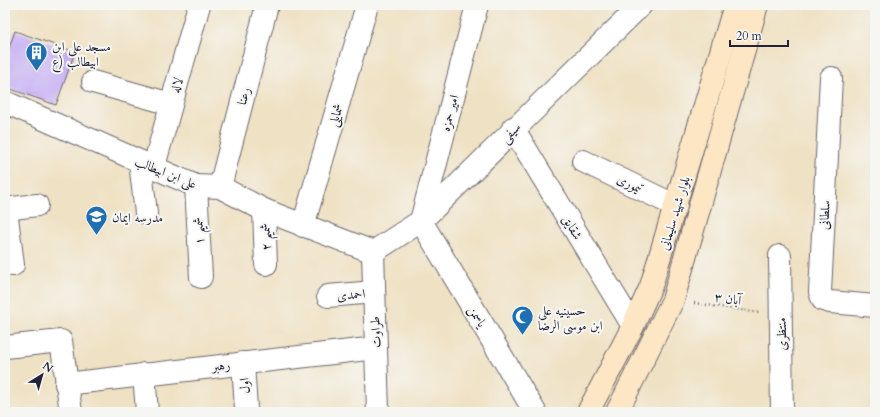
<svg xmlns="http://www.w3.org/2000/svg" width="880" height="417" viewBox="0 0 880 417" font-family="Cardo,Amiri,serif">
  <rect width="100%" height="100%" fill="#f6f6f2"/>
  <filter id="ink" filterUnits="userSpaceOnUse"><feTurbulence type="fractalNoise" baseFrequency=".025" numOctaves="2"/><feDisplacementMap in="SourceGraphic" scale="8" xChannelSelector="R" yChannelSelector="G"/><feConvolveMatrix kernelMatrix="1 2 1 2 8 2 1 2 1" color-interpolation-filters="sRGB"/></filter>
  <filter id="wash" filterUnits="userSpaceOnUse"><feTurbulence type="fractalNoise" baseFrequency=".012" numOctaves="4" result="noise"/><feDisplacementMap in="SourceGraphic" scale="16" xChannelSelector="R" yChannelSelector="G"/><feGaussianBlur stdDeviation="0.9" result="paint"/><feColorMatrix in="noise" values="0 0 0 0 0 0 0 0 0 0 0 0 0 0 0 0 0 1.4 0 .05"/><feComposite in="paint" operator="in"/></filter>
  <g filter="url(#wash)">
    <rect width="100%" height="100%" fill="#efe1c3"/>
    <g id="blocks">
      <polygon fill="#c1a8f4" points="15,31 75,52 56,105 5,87 5,59"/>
    </g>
  </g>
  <g filter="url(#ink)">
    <use href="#blocks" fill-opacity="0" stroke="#6a656b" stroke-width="1"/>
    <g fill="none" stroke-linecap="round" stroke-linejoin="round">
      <defs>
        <g id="minor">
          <polyline points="477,5 421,221 535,412"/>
          <polyline points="831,78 820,292 823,300 830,302 875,306"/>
          <polyline points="93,82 171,104"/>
          <polyline points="5,102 196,186 220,187 264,210 373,252"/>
          <polyline points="513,128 633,326"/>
          <polyline points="583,161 676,206"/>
          <polyline points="140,162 146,213"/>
          <polyline points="154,166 199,5"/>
          <polyline points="196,186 201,277"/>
          <polyline points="220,187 267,5"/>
          <polyline points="5,209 37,205"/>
          <polyline points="6,209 13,265"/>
          <polyline points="264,210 266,264"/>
          <polyline points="303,226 367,5"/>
          <polyline points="373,252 421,221 641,5"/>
          <polyline points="373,252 378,412"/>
          <polyline points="780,256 782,412"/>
          <polyline points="328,296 374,292"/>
          <polyline points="5,347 61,341 71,412"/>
          <polyline points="243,363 246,409"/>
          <polyline points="144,374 147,412"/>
          <polyline points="66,384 376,348"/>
        </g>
        <g id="secondary">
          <polyline points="588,412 633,326 651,286 735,5"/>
          <polyline points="617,412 673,300 757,5"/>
        </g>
      </defs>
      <use href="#minor" stroke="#6a656b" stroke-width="24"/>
      <use href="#secondary" stroke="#6a656b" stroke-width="24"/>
      <polyline stroke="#6a656b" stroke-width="2.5" stroke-dasharray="1 3" stroke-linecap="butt" points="694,303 760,313"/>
      <use href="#minor" stroke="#fff" stroke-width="22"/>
      <use href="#secondary" stroke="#fce6c4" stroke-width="22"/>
    </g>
  </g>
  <defs>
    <symbol id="building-pin" viewBox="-11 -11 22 30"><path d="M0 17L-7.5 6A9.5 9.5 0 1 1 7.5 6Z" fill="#1f6fb2" stroke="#f6f6f2"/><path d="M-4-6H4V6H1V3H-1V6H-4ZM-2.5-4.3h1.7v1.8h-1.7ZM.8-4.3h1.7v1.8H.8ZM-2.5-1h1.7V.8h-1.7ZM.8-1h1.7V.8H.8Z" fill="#fff"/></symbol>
    <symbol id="school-pin" viewBox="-11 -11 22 30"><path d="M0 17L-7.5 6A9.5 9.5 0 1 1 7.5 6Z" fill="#1f6fb2" stroke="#f6f6f2"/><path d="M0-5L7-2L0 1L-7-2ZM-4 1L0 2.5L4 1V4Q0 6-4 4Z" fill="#fff"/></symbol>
    <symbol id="mosque-pin" viewBox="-11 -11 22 30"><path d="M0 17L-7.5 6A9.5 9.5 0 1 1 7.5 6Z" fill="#1f6fb2" stroke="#f6f6f2"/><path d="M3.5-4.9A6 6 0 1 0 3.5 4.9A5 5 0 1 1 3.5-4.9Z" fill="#fff"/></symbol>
  </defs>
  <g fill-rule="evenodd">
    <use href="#building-pin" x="24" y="40" width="25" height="34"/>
    <use href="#school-pin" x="84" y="204" width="25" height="34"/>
    <use href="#mosque-pin" x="510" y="304" width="25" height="34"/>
  </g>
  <g text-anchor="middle" stroke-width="4" stroke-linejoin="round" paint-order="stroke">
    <g font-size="13" fill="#22223b" stroke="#f6f6f2" text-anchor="start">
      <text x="52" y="51">مسجد علی ابن<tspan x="52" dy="15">ابیطالب (ع</tspan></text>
      <text x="112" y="222">مدرسه ایمان</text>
      <text x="538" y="315">حسینیه علی<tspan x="538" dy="15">ابن موسی الرضا</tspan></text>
    </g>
    <g font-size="13" fill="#22223b" stroke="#f6f6f2">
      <text transform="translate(176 85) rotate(-74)" y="5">لاله</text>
      <text transform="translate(243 96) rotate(-75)" y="5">رعنا</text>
      <text transform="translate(449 113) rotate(-75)" y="5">امیر حمزه</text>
      <text transform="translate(335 115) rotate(-74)" y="5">شمایلی</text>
      <text transform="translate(510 132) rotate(-45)" y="5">سیفی</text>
      <text transform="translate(166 172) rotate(22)" y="5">علی ابن ابیطالب</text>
      <text transform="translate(630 183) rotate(26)" y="5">تیموری</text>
      <text transform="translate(674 213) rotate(-73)" y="5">بلوار شهید سلیمانی</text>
      <text transform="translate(824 215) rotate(-87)" y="5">سلطانی</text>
      <text transform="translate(573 227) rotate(59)" y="5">شقایق</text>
      <text transform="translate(198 231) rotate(-93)" y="5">شمیم ۱</text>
      <text transform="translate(265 237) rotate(-92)" y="5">شمیم ۲</text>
      <text transform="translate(351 294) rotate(-5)" y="5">احمدی</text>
      <text transform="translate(728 298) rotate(8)" y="5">آبان ۳</text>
      <text transform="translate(478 316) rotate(59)" y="5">یاسمن</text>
      <text transform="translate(375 332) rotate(-93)" y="5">طراوت</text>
      <text transform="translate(781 334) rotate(-91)" y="5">منتظری</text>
      <text transform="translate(221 365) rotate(-6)" y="5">رهبر</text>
      <text transform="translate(244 386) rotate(-94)" y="5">اول</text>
    </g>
  </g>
  <rect width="880" height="417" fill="none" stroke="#f6f6f2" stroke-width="20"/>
  <g transform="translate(42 375) rotate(37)" stroke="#f6f6f2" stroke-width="3" paint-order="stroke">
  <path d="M0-3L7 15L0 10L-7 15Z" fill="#22223b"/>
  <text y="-6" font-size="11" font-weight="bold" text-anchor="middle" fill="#22223b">N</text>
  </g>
  <path d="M730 40v6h58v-6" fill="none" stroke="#22223b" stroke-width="2"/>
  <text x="736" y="40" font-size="12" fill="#22223b" stroke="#f6f6f2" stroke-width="3" paint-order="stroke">20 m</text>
</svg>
